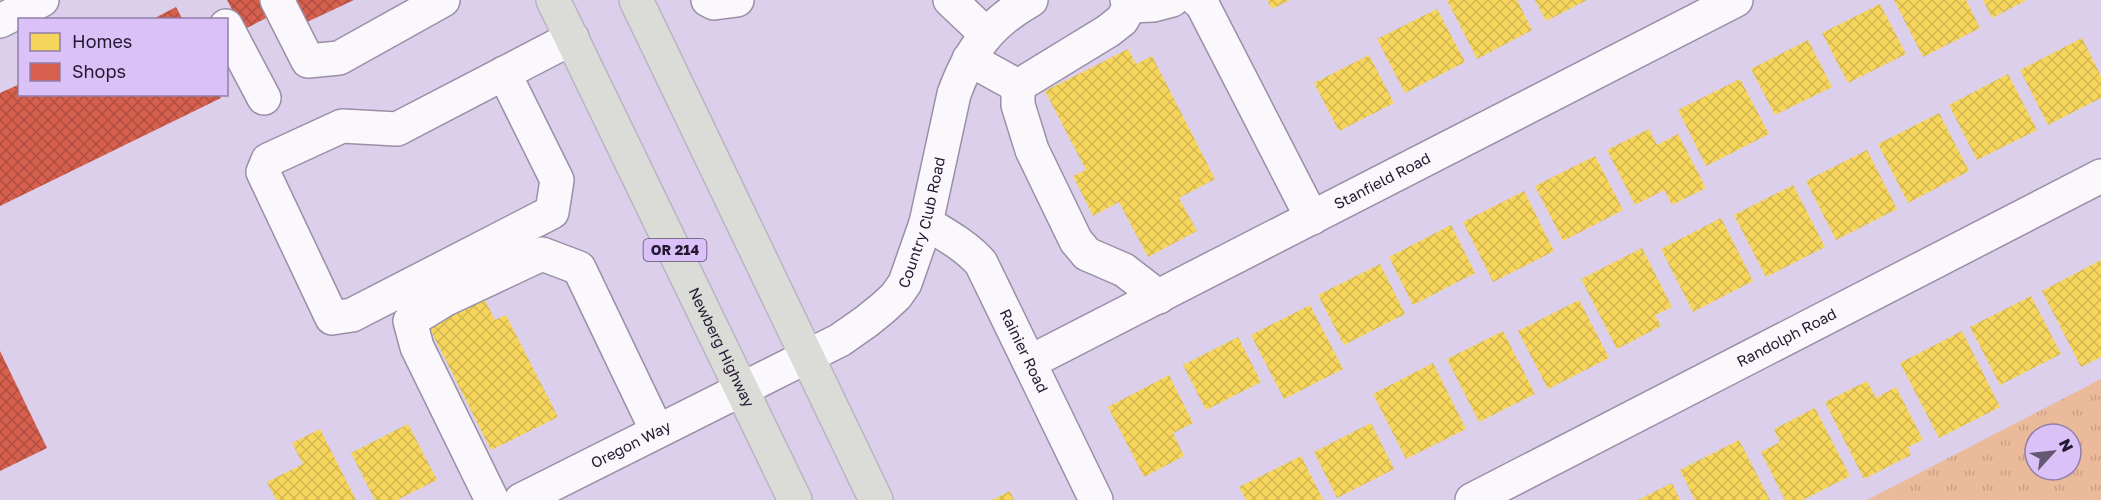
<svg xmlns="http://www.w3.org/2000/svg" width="2101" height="500" viewBox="0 0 2101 500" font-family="'Golos Text',sans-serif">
  <defs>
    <pattern id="grass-tufts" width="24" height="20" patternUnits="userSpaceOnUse" patternTransform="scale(1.5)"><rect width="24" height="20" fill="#ebba9a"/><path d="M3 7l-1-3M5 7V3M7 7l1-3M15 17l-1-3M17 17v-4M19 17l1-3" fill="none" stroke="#c99f85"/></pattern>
    <pattern id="homes-cross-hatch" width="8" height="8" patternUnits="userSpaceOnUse" patternTransform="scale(1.5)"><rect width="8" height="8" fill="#f6d55c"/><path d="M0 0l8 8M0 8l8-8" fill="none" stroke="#d3b650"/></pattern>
    <pattern id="shops-cross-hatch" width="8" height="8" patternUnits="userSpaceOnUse" patternTransform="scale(1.5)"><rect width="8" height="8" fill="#d6604d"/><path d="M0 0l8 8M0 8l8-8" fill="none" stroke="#ad4e41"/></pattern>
  </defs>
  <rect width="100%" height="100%" fill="#dbcfeb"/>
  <path fill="url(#grass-tufts)" fill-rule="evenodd" d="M2101,379V500H1867ZM2035,434H2071V470H2035Z"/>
  <g fill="url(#homes-cross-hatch)">
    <polygon points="1267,0 1290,0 1272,9"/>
    <polygon points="1447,0 1517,0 1532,30 1477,59"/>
    <polygon points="1535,0 1587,0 1546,21"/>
    <polygon points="1894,0 1966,0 1980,28 1923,57"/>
    <polygon points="1983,0 2027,0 1992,18"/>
    <polygon points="1880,4 1906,54 1848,83 1822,33"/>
    <polygon points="1437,9 1465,62 1405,93 1377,39"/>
    <polygon points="2082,38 2101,76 2101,98 2048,125 2020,70"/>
    <polygon points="1808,40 1832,87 1775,115 1751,69"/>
    <polygon points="1128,49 1136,64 1152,56 1215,179 1179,198 1197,231 1148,257 1119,202 1093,216 1073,176 1086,170 1045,91"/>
    <polygon points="1369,55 1394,103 1339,131 1314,83"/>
    <polygon points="2008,74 2037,130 1977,160 1949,105"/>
    <polygon points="1740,79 1769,134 1706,166 1678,110"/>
    <polygon points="1939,113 1969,171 1908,203 1878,144"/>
    <polygon points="1649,129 1657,145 1678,134 1706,188 1672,205 1664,190 1635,205 1607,150"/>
    <polygon points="1867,150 1897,209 1836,240 1806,181"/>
    <polygon points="1595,156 1623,210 1563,241 1535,186"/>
    <polygon points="1793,185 1825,247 1766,277 1734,215"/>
    <polygon points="1524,191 1554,251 1493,282 1463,222"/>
    <polygon points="1721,218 1753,281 1693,312 1661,249"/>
    <polygon points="1451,225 1475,273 1413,305 1389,257"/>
    <polygon points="1642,248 1672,307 1655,315 1661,326 1617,349 1581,279"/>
    <polygon points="2101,260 2101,357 2081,367 2042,291"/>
    <polygon points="1380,264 1405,314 1344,345 1318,295"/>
    <polygon points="479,289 495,320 506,315 558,417 491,450 424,317"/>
    <polygon points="2031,296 2061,354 2000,385 1970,327"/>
    <polygon points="1579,300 1609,358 1548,389 1518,331"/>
    <polygon points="1310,305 1343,369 1284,399 1251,335"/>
    <polygon points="1503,331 1535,394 1479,422 1447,359"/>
    <polygon points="1962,331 2000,407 1939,438 1900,363"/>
    <polygon points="1238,337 1261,382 1206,410 1183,365"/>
    <polygon points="1433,363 1466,429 1406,459 1373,394"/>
    <polygon points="1169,375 1193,423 1173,433 1184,456 1144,477 1108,407"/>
    <polygon points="1867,381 1876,398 1896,387 1923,440 1908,447 1911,455 1864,479 1825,402"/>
    <polygon points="1815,408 1850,476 1803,500 1785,500 1761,452 1780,442 1774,429"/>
    <polygon points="1371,423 1394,469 1337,498 1314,452"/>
    <polygon points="408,424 437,480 397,500 375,500 351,453"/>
    <polygon points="320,429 356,500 276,500 267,482 303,464 292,443"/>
    <polygon points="1739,440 1770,500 1695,500 1680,470"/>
    <polygon points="1301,456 1323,500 1246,500 1239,487"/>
    <polygon points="1672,483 1680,500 1638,500"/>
    <polygon points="1010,491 1014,500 992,500"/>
  </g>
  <g fill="url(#shops-cross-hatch)">
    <polygon points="227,0 262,0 270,16 243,30"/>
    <polygon points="297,0 354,0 307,22"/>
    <polygon points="176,7 183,20 151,20"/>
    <polygon points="20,84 20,94 219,94 221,98 0,206 0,93"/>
    <polygon points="0,351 47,448 0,471"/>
  </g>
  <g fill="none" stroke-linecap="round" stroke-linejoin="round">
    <defs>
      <g id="minor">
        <polyline points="277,0 308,61 339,58 443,0"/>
        <polyline points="708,0 714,3 737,0"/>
        <polyline points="950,0 986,34"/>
        <polyline points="1197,0 1202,4 1312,218"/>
        <polyline points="1130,6 1153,5 1172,0"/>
        <polyline points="0,21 42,0"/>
        <polyline points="226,26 264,98"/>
        <polyline points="969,59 1018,86 1108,31 1122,20 1130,6 1127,0"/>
        <polyline points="504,73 557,180 552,212 352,315 332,318 263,172 268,160 342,126 397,129 572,38"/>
        <polyline points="1018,86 1018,105 1032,150 1076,241 1087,254 1124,270 1159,297"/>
        <path id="s1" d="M926,223C946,235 966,246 981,263L1096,500"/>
        <path id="s2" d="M1030,362L1736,0"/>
        <polyline points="492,500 417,347 410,321 446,299 542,254 579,268 657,431"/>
        <path id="s3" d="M521,500L840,340L867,321L883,308L896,296L905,283L926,223L954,94C970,50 990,23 1031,0"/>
        <path id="s4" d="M1472,500L2101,176"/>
      </g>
      <g id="major">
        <path id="s5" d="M553,0L795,500"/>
        <polyline points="636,0 876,500"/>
      </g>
    </defs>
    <use href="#minor" stroke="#9a8fa7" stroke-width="36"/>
    <use href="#major" stroke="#bab3c3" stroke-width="36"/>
    <use href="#minor" stroke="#faf8fc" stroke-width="33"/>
    <use href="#major" stroke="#dbdcd8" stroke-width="33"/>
  </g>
  <g text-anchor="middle" stroke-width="6" stroke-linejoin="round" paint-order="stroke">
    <rect fill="#dac2f8" stroke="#5b4b6d" stroke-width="1.5" x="643.5" y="239" width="63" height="22" rx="4.5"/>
    <g font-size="14" font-weight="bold" fill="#241831">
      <text x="675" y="255">OR 214</text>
    </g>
    <g font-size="15" fill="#241831" stroke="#dac2f8">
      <text dy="5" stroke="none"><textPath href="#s2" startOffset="396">Stanfield Road</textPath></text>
      <text dy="5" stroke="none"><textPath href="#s3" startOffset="507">Country Club Road</textPath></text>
      <text dy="5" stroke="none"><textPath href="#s4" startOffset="354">Randolph Road</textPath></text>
      <text dy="5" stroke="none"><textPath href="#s5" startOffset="386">Newberg Highway</textPath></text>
      <text dy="5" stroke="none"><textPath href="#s1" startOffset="166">Rainier Road</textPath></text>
      <text dy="5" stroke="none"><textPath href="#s3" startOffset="123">Oregon Way</textPath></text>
    </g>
  </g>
  <rect x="18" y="18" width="210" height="78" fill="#dac2f8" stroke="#917ea8" stroke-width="1.5"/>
  <rect x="30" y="33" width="30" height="18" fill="#f6d55c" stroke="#917ea8" stroke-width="1.5"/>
  <text x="72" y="48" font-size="18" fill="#241831">Homes</text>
  <rect x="30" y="63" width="30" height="18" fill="#d6604d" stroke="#917ea8" stroke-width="1.5"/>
  <text x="72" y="78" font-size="18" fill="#241831">Shops</text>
  <g transform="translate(2053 452) rotate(63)"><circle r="28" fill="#dac2f8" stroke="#917ea8" stroke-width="1.5"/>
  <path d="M0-4.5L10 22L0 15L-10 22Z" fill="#645872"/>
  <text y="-9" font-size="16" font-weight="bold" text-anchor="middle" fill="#241831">N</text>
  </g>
</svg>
